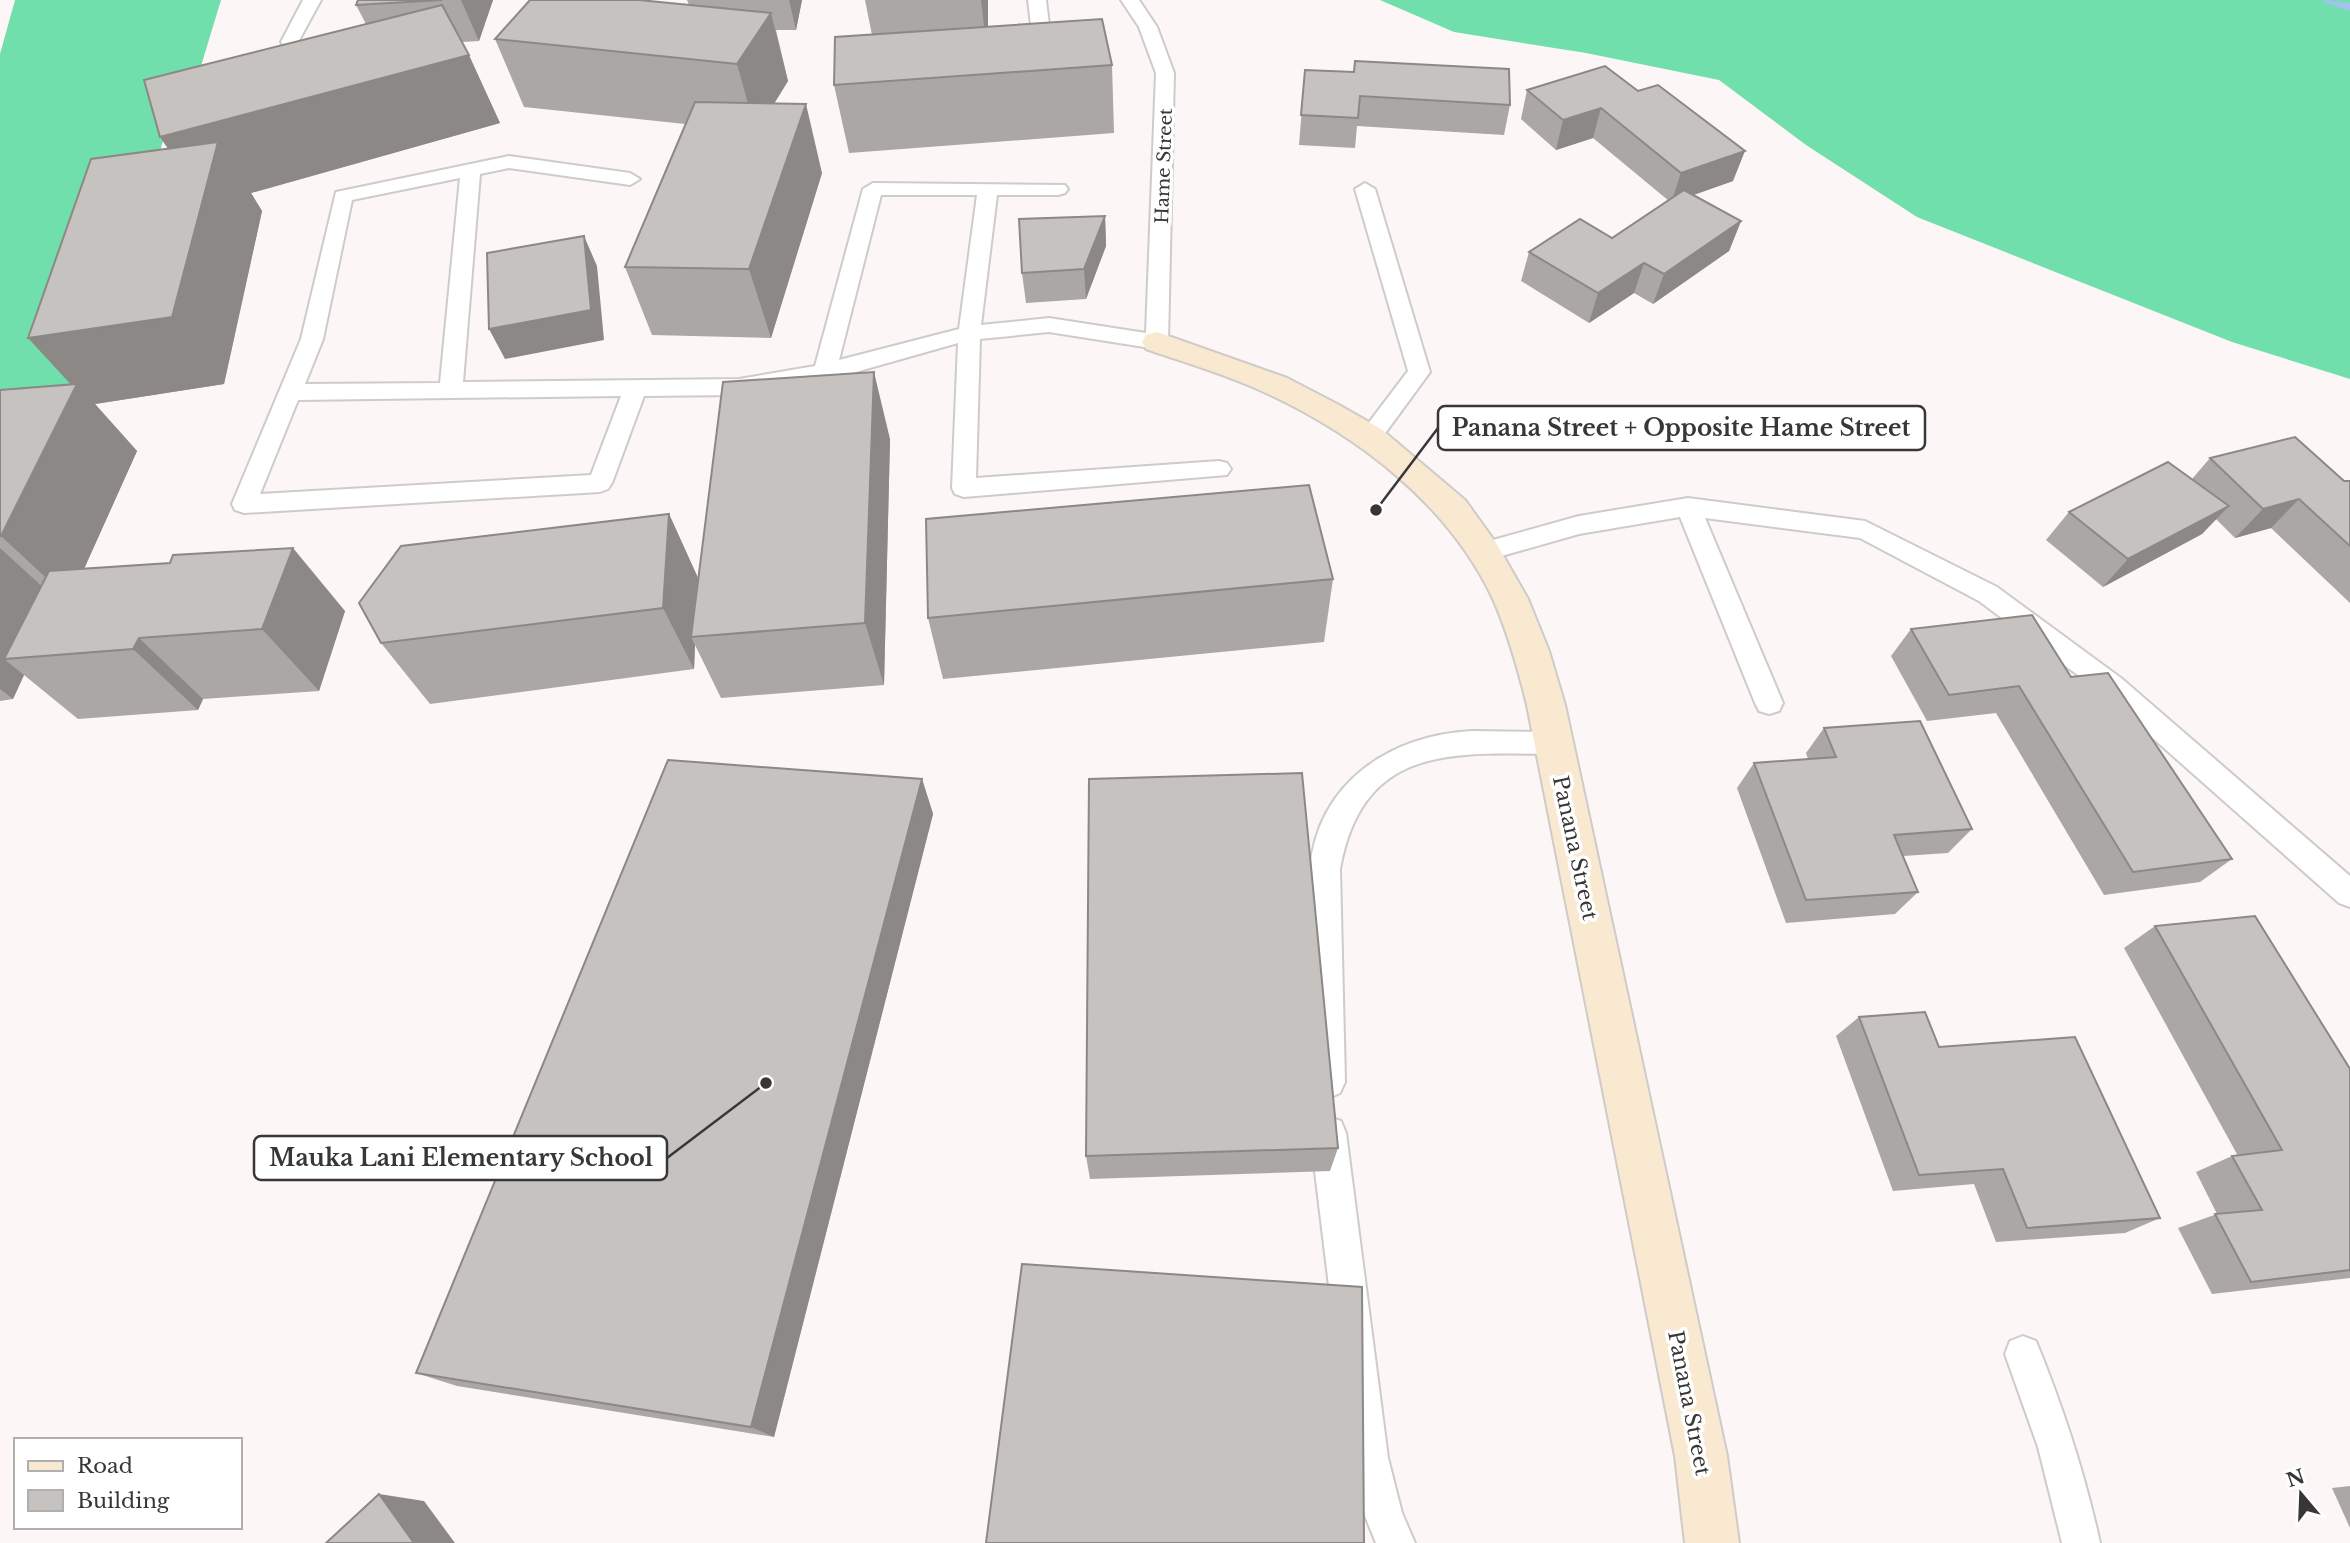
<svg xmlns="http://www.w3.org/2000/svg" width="2350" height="1543" viewBox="0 0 2350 1543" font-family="'Libre Baskerville',serif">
  <rect width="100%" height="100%" fill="#fcf7f6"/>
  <g fill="#71dfac">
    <polygon points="15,0 221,0 201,66 162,144 142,228 89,405 0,513 0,54"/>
    <polygon points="1380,0 2350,0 2350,379 2232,342 1917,217 1806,145 1719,80 1586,53 1454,32"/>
  </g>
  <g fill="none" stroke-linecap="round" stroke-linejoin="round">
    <polygon fill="#a2c3f2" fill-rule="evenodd" points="2323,0 2350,3 2350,11 2325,3"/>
    <defs>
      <g id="lane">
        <polygon points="303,0 321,0 296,46 284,46 281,42"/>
        <polygon points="1028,0 1046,0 1052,50 1049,54 1037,54 1034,50"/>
        <path d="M1121,0H1139L1157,27L1174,73L1168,342L1165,347L1157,349L1049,332L980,339L976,478L1219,461L1227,463L1231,469L1227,475L964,497L955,494L952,488L958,343L824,381L776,389L739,395L644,396L612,483L608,489L600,492L244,513L235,510L232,504L301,339L336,192L509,156L630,173L640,179L630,185L509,168L480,174L463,382L739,379L815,366L863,189L873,183L1065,185L1068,189L1065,193L1058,195H997L981,325L1049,318L1146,333L1156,73L1139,27ZM460,178L440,383L305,384L323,339L352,200ZM881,195H977L959,329L839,360ZM621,396L591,475L260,494L298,400Z"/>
        <polygon points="1365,183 1375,189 1430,372 1378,443 1362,443 1358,437 1408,371 1355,189"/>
        <polygon points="1688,498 1865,521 1997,587 2121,678 2350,876 2350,907 2339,903 2103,694 1979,601 1860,538 1705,518 1783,703 1779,711 1769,714 1759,711 1755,703 1680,517 1579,534 1484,561 1475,559 1472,552 1475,545 1579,516"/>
        <path d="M1472,731L1553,732L1563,735L1567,743L1563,751L1553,754C1452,753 1363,744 1340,869L1345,1082L1340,1093L1329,1098L1318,1093L1313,1082C1312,1039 1312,997 1311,954C1311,927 1308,897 1310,869C1318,782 1391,735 1472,731Z"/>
        <polygon points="1329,1117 1341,1121 1346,1133 1388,1458 1402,1513 1415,1543 1376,1543 1365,1516 1350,1458 1313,1155 1312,1133 1317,1121"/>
        <path d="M2023,1336L2036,1341C2063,1407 2085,1474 2100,1543H2062L2038,1447L2005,1354L2010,1341Z"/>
      </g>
      <path id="secondary" d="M1157,332L1287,378L1339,405L1381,429L1465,500L1496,543L1528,599L1549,651L1565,705L1727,1456L1739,1543H1685L1675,1456L1527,705C1518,669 1508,633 1493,599C1449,505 1359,436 1266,393C1228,375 1186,363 1146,349L1142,342L1146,335Z"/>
    </defs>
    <use href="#lane" stroke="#cfcbc9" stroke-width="4"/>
    <use href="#secondary" stroke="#cfcbc9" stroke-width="4"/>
    <use href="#lane" fill="#fff" fill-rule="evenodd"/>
    <use href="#secondary" fill="#f8e9d0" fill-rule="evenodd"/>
  </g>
  <g fill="#aaa7a5">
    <polygon points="358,0 493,0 479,41 462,42 500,123 251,193 262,211 224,384 95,404 137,451 84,569 345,611 319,691 203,699 198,710 78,719 24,675 13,699 0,701 0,390 71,385 168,149 366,24 356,5"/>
    <polygon points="687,0 802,0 796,30 776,30 788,81 774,104 822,173 771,338 652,335 625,267 685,124 524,107 495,39 689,5"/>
    <polygon points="865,0 988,0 988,27 1112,65 1114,133 849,153 834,85 872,35"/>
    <polygon points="1355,61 1510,105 1504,135 1357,126 1355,148 1299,145 1305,70 1353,72"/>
    <polygon points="1605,66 1733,181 1693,195 1741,221 1729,251 1653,304 1634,293 1589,323 1521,281 1529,252 1612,238 1669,201 1593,138 1556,150 1521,119 1527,90"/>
    <polygon points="1105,216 1106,246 1086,299 1026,303 1022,273"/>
    <polygon points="890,439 884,685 721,698 695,645 694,669 430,704 381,643 669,514 698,578"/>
    <polygon points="2210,458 2344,481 2350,481 2350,603 2271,528 2235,538 2216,519 2202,534 2103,587 2046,540 2069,512 2192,479"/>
    <polygon points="1333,579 1324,642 943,679 928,618"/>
    <polygon points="1911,629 2071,677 2232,859 2200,882 2104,895 1996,713 1927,721 1891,656"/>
    <polygon points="1824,728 1972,829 1948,853 1903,856 1918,892 1895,914 1786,923 1737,788 1754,763 1808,759 1806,753"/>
    <polygon points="922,779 933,814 774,1437 457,1386 416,1373"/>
    <polygon points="2155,926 2350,1069 2350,1278 2212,1294 2178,1228 2217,1214 2196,1172 2232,1156 2238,1156 2124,948"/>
    <polygon points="1859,1017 1939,1047 2160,1218 2125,1233 1996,1242 1974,1184 1893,1191 1836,1036"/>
    <polygon points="1338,1148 1330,1171 1090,1179 1086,1156"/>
    <polygon points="2350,1486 2350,1528 2332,1488"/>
  </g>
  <g fill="#8b8886">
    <polygon points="461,0 493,0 479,41"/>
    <polygon points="789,0 802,0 796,30"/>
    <polygon points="981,0 988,0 988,60"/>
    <polygon points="771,13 788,81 756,132 737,64"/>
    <polygon points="469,55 500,123 251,193 262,211 224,384 95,404 137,451 70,600 1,536 75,389 28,338 203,200 160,137"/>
    <polygon points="806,104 822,173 771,338 749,269"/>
    <polygon points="1601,108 1593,138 1556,150 1563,120"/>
    <polygon points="1745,151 1733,181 1671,203 1681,173"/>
    <polygon points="1105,216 1106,246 1086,299 1084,269"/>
    <polygon points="1741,221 1729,251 1653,304 1664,274"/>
    <polygon points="584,236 597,266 604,340 505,359 489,329"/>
    <polygon points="1644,263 1634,293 1589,323 1598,293"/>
    <polygon points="874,372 890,439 884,685 865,623"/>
    <polygon points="2299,499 2271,528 2235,538 2263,509"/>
    <polygon points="2229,506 2202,534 2103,587 2128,559"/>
    <polygon points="669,514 698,578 691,637 695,645 694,669 663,608"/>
    <polygon points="0,548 58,601 4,659 24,675 13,699 0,689"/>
    <polygon points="293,548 345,611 319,691 262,629"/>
    <polygon points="139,638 203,699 198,710 133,649"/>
    <polygon points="922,779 933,814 774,1437 751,1427"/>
    <polygon points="379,1494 424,1501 455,1543 414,1543"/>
  </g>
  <g fill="#c6c2c0" stroke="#8b8886" stroke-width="2">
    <polygon points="358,0 442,0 356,5"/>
    <polygon points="530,0 639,0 771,13 737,64 495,39"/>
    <polygon points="442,5 469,55 160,137 144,80"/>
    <polygon points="1102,19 1112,65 834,85 835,37"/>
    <polygon points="1355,61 1509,69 1510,105 1360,96 1358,118 1301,115 1305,70 1354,72"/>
    <polygon points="1605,66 1638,91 1658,85 1745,151 1681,173 1601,108 1563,120 1527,90"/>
    <polygon points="695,102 806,104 749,269 625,267"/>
    <polygon points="218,142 172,317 28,338 91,159"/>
    <polygon points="1684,190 1741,221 1664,274 1644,263 1598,293 1529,252 1580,219 1612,238"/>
    <polygon points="1105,216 1084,269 1022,273 1019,219"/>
    <polygon points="584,236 591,310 489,329 487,253"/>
    <polygon points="874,372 865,623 691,637 723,382"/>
    <polygon points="77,384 1,536 0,536 0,390"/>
    <polygon points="2295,437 2344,481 2350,481 2350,546 2299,499 2263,509 2210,458"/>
    <polygon points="2168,462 2229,506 2128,559 2069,512"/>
    <polygon points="1309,485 1333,579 928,618 926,519"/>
    <polygon points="669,514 663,608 381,643 359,603 401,546"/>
    <polygon points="293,548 262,629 139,638 133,649 4,659 49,571 170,563 173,555"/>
    <polygon points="2032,615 2071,677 2108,673 2232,859 2133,872 2019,686 1949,695 1911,629"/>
    <polygon points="1920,721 1972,829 1894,835 1918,892 1806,900 1754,763 1836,757 1824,728"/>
    <polygon points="668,760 922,779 751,1427 416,1373"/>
    <polygon points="1302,773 1338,1148 1086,1156 1089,779"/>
    <polygon points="2255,916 2350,1069 2350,1270 2251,1282 2215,1214 2262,1210 2232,1156 2282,1150 2155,926"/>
    <polygon points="1925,1012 1939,1047 2075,1037 2160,1218 2027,1228 2003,1169 1919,1175 1859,1017"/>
    <polygon points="1022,1264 1362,1287 1364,1543 986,1543"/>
    <polygon points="379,1494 414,1543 326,1543"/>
  </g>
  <g text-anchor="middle" stroke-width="7" stroke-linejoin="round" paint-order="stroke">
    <g font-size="18" fill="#383636" stroke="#fff">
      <text transform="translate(1164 166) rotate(-88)" y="6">Hame Street</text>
    </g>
    <g font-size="21" fill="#383636" stroke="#fff">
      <text transform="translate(1575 848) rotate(78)" y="7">Panana Street</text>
      <text transform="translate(1689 1403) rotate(79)" y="7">Panana Street</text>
    </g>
  </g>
  <path fill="none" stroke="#383636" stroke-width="2.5" d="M1376 510L1438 428M766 1083L667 1158"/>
  <g fill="#383636" stroke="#fff" stroke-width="2.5">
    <circle cx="1376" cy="510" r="7"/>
    <circle cx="766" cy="1083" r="7"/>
  </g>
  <g fill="#fff" stroke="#383636" stroke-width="2.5">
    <rect x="1438" y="406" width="487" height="44" rx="7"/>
    <rect x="254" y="1136" width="413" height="44" rx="7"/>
  </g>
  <g font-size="23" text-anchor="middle" font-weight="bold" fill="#383636">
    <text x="1681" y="436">Panana Street + Opposite Hame Street</text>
    <text x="461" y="1166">Mauka Lani Elementary School</text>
  </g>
  <rect x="14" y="1438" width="228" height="91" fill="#ffffff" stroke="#afafaf" stroke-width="2"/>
  <rect x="28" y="1461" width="35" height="10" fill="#f8e9d0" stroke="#afafaf" stroke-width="2"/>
  <text x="77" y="1473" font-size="21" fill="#383636">Road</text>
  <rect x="28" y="1490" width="35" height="21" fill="#c6c2c0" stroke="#afafaf" stroke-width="2"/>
  <text x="77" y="1508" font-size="21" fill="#383636">Building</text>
  <g transform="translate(2301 1494) rotate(341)" stroke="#ffffff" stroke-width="5" paint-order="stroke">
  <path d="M0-5L12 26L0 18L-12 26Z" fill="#383636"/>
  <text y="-10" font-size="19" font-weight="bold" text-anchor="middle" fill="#383636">N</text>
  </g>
</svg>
